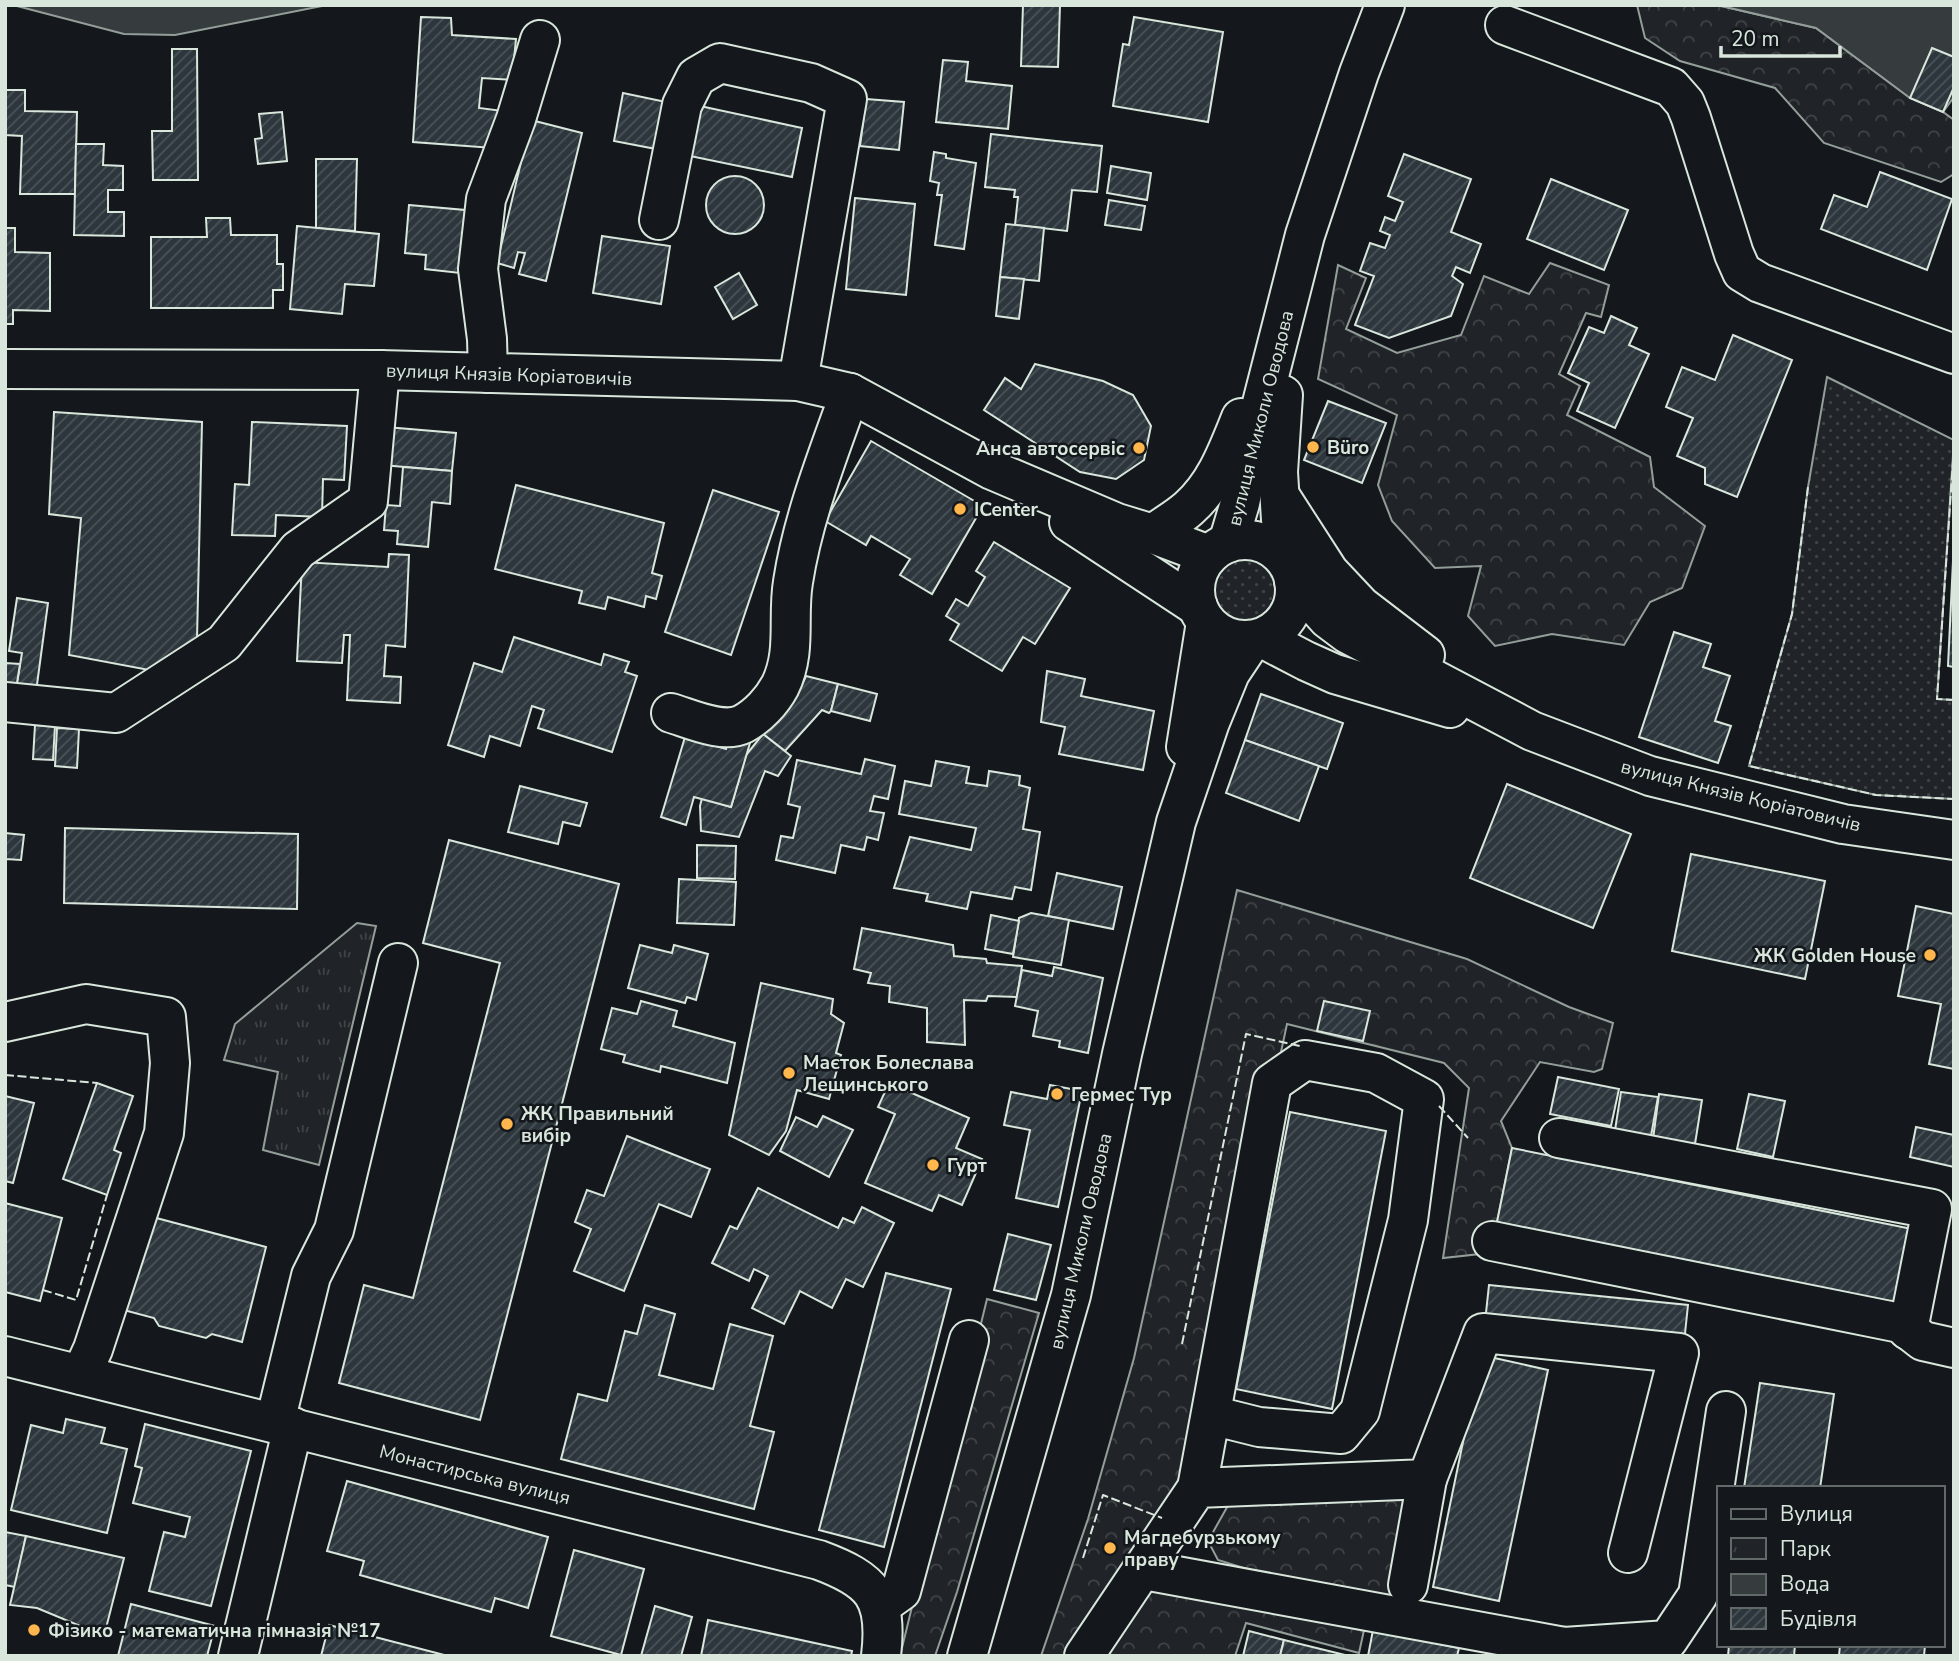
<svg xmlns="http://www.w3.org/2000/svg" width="1959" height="1661" viewBox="0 0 1959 1661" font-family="'Nunito Sans',sans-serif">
  <defs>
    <pattern id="grass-dots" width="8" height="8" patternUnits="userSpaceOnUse" patternTransform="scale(1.75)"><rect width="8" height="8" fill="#202428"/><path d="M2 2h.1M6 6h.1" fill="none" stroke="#404447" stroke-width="1.8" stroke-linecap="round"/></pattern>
    <pattern id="forest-crowns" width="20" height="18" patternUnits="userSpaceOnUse" patternTransform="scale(1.75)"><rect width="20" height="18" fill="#202428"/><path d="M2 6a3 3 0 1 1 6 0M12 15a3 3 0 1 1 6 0" fill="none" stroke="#404447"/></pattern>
    <pattern id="park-tufts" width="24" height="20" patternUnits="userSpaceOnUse" patternTransform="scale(1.75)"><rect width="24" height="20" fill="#202428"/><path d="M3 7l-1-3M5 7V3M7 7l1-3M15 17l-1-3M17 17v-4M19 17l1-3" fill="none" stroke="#404447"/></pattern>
    <pattern id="building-hatch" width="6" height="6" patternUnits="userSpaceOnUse" patternTransform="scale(1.75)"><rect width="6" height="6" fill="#2c363c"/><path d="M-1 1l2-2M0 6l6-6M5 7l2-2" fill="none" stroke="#4a5358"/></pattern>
  </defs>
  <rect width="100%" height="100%" fill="#14181c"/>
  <g fill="url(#grass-dots)" stroke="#939e99" stroke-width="2">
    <polygon points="1827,377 1954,440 1937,699 1954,700 1954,799 1876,795 1749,766 1792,614 1808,487"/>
    <circle cx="1245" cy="590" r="31"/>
  </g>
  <g fill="url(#forest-crowns)" stroke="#939e99" stroke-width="2">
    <polygon points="1637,5 1717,5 1816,28 1910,98 1943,112 1954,120 1954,174 1941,182 1824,143 1775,88 1680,61 1645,38"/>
    <polygon points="1550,263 1609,285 1601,317 1586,313 1559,374 1580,386 1567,415 1650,457 1654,487 1705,526 1682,588 1650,602 1624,645 1552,634 1495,646 1468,616 1481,566 1435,568 1392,521 1378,485 1397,415 1318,379 1338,265 1366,278 1346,329 1397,353 1461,335 1484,276 1529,294"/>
    <polygon points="1237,890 1467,959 1569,1007 1613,1023 1602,1069 1594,1072 1540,1062 1501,1121 1512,1148 1497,1222 1480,1254 1443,1258 1469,1088 1444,1063 1287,1024 1217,1349 1197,1488 1084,1656 1041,1656 1088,1519 1134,1358"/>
    <polygon points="987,1299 1039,1313 957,1592 935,1656 900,1656"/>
    <polygon points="1427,1479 1402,1617 1218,1560 1208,1541 1239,1486"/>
    <polygon points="1150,1583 1366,1621 1359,1653 1246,1623 1235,1656 1099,1656"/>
  </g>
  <polygon fill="url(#park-tufts)" stroke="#939e99" stroke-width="2" points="357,923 376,926 319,1165 263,1150 278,1072 224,1060 235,1024"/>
  <g fill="#363b3e" stroke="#939e99" stroke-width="2">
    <polygon points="13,5 327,5 175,35 124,34"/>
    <polygon points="1717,5 1954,5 1954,97 1943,112 1910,98 1816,28"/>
  </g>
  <g fill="url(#building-hatch)" stroke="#d8e6dc" stroke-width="2">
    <polygon points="1023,5 1060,5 1058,67 1021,66"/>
    <polygon points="421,17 451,18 452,35 516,39 512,80 482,78 479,108 503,111 493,148 413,142"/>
    <polygon points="1134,17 1223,32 1208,122 1113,106 1123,44 1129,45"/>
    <polygon points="1932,48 1954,57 1954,87 1943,112 1910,98"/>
    <polygon points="172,49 197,49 198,180 153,180 152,131 172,131"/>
    <polygon points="943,60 968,62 966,81 1012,86 1008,129 936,122"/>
    <polygon points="5,90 25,90 25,111 77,112 75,194 20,194 22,136 5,135"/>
    <polygon points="623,93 666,102 656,149 614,141"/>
    <polygon points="866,99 904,102 899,150 860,146"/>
    <polygon points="700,106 802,128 792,177 690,156"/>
    <polygon points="282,112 287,161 258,164 255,139 262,138 259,114"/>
    <polygon points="531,120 582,133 546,281 519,274 525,253 518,252 514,268 497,263"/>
    <polygon points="991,134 1102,146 1097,192 1072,190 1067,231 1015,225 1018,197 1014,197 1015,190 985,187"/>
    <polygon points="76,144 104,144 103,165 123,166 123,190 108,190 108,212 124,212 124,236 74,235"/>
    <polygon points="934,152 946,154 946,158 976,163 964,249 935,245 942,195 937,195 939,183 930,181"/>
    <polygon points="1404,154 1471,179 1451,232 1481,244 1470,273 1456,267 1452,276 1463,284 1451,316 1389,338 1355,325 1374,276 1360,271 1370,243 1385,248 1390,235 1380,231 1385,217 1395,221 1403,202 1388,196"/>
    <polygon points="316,159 357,159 355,231 316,228"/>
    <polygon points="1111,166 1151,173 1147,200 1107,193"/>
    <polygon points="1880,172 1952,199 1927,270 1821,229 1834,195 1867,207"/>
    <circle cx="735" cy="205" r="29"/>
    <polygon points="1551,179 1628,210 1604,270 1527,239"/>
    <polygon points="855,198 915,204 906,295 846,289"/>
    <polygon points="1109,200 1145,206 1141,230 1105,225"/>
    <polygon points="409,205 465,210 460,273 425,269 426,255 405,253"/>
    <polygon points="206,218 230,218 231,235 277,235 277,264 283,264 283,290 273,290 273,308 151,308 151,237 207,237"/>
    <polygon points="1006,224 1044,228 1039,281 1000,277"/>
    <polygon points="297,226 379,234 374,286 345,284 342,314 290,309"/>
    <polygon points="5,228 15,228 15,252 50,253 50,311 13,310 13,324 5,324"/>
    <polygon points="602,236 670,246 661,304 593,293"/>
    <polygon points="739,273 757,305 733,319 715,287"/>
    <polygon points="1000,277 1024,279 1019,319 996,316"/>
    <polygon points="1611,316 1637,328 1629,345 1649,354 1615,428 1577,411 1589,383 1568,373 1589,327 1604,333"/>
    <polygon points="1733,335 1792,360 1737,497 1705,484 1705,468 1677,456 1693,418 1666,407 1682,367 1715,380"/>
    <polygon points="1035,364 1103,381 1133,395 1151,426 1144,460 1116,479 1080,472 984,410 1005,378 1021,389"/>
    <polygon points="1328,401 1386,423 1362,483 1304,460"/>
    <polygon points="54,412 202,422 197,639 149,670 69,655 81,518 49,514"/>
    <polygon points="252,422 347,426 344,480 323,479 322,517 276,515 275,536 232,535 235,484 249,485"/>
    <polygon points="386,427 456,433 452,471 382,465"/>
    <polygon points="871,441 983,506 932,594 900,575 910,559 871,536 866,545 825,521"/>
    <polygon points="403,467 452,471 450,504 432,502 428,547 397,544 398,531 384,530 386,505 400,506"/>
    <polygon points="516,485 664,523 652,573 662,576 656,599 646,596 644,607 608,597 605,609 579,603 582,591 495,569"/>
    <polygon points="713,490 779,512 731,655 665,632"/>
    <polygon points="994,542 1070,588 1035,644 1023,637 1002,671 950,640 959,624 946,616 956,599 968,606 985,577 976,571"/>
    <polygon points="389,554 409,555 405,647 386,645 384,676 401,677 400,703 347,700 350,635 344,635 342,663 297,661 302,562 388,567"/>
    <polygon points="1953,561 1954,561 1954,667 1948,666"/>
    <polygon points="17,598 48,603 36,692 16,689 22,653 9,651"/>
    <polygon points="1674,632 1711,644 1703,667 1730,676 1715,721 1731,726 1718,763 1639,737"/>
    <polygon points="514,637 601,665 604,654 629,662 625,672 637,676 612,752 538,728 544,710 532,706 520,746 490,736 484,757 448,745 474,663 502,672"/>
    <polygon points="5,663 20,664 16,689 5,688"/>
    <polygon points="1047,671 1085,679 1081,696 1154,711 1143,770 1059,754 1065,727 1041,722"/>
    <polygon points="806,676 838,684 831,711 829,713 822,710 785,751 763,734 797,696"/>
    <polygon points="838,684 877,694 870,721 831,711"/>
    <polygon points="1261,694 1343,723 1327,769 1245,740"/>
    <polygon points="35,725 55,726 53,760 33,759"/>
    <polygon points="57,728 79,729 77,768 55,766"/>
    <polygon points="763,734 791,756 778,776 765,771 739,837 701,831 700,806 702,798 731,807 746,755"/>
    <polygon points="685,737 726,749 729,737 750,743 731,807 694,797 686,825 661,817"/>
    <polygon points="1245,740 1319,766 1299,821 1226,793"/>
    <polygon points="865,759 895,766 888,799 874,796 870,811 884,813 878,840 867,837 864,850 841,845 835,873 776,860 781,836 793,838 800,807 788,804 797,760 861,774"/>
    <polygon points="936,761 969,767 966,783 987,786 989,771 1020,776 1019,785 1030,788 1023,829 1040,832 1031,890 1015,887 1012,899 971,892 967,909 926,901 928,894 894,888 910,837 971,850 976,828 899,814 905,781 931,786"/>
    <polygon points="1507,784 1631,834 1593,928 1470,878"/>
    <polygon points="520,786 587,803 580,826 563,822 558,844 508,832"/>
    <polygon points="65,828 298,834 297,909 64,903"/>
    <polygon points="5,833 24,835 21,860 6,859 5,865"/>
    <polygon points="449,840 619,884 480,1420 339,1383 364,1285 413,1298 500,963 423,943"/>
    <polygon points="697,845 736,846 735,879 697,878"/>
    <polygon points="1691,854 1825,881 1805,979 1672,951"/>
    <polygon points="1057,873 1122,887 1113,929 1048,916"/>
    <polygon points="679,879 736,882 734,925 677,923"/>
    <polygon points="1916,906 1954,914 1954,1069 1929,1064 1941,1004 1898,996"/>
    <polygon points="1031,913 1069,920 1061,965 1013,957 1019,918"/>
    <polygon points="991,915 1019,921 1013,954 985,949"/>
    <polygon points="862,928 953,945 954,956 986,959 987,963 1022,966 1017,997 988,996 986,1001 964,1000 965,1045 927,1042 927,1008 889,1002 890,986 868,983 871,973 854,969"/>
    <polygon points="640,945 672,953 674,945 708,954 696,1000 687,997 685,1003 628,988"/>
    <polygon points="1054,967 1103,978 1088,1053 1059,1047 1060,1041 1033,1036 1038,1011 1015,1006 1022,970 1052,976"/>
    <polygon points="761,983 833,999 831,1014 844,1023 836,1053 841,1055 829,1099 797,1090 786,1131 769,1155 729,1135"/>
    <polygon points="641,1001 677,1011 673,1026 735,1043 727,1083 661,1066 660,1072 623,1062 625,1055 601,1049 612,1008 637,1014"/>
    <polygon points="1324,1001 1370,1011 1363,1041 1317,1031"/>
    <polygon points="1558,1077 1619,1089 1611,1126 1550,1114"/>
    <polygon points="97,1083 133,1096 114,1150 121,1153 107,1195 63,1179"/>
    <polygon points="889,1083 969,1118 956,1148 982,1159 962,1205 939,1195 932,1211 865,1183 895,1114 878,1107"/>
    <polygon points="1050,1085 1082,1091 1058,1207 1016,1198 1030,1130 1004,1125 1011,1092 1047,1099"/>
    <polygon points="1621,1092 1658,1097 1651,1136 1615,1130"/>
    <polygon points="1659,1094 1702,1100 1695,1144 1653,1139"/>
    <polygon points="1749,1094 1785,1101 1773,1157 1737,1149"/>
    <polygon points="5,1096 34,1103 13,1183 5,1181"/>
    <polygon points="1290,1112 1386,1131 1332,1409 1236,1389"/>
    <polygon points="823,1116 853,1130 829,1177 780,1151 796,1117 817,1127"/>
    <polygon points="1916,1127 1954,1135 1954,1167 1910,1157"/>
    <polygon points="627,1136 710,1169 691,1217 659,1204 624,1291 574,1271 591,1229 575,1222 587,1190 604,1196"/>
    <polygon points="1512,1148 1912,1229 1896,1304 1497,1222"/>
    <polygon points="758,1188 838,1228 843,1218 854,1223 862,1207 894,1223 863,1287 846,1279 832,1308 800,1291 784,1324 752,1308 768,1276 754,1269 749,1281 712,1263 730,1226 737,1229"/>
    <polygon points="5,1203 62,1218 40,1301 5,1292"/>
    <polygon points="145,1215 266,1247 242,1342 212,1334 206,1338 159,1326 154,1318 120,1309"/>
    <polygon points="1008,1234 1051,1245 1036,1300 994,1290"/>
    <polygon points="886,1273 951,1289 884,1547 819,1530"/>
    <polygon points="1489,1285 1688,1305 1684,1343 1485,1322"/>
    <polygon points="645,1305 675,1314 659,1375 713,1389 730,1324 773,1336 750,1426 774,1432 754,1509 561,1459 578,1394 607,1401 625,1331 637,1334"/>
    <polygon points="1481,1355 1548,1370 1499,1601 1433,1587"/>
    <polygon points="1760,1383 1834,1394 1820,1488 1744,1488"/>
    <polygon points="66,1419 105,1428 101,1443 127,1449 107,1533 11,1510 31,1425 63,1433"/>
    <polygon points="145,1424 251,1451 211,1606 149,1591 164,1532 185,1537 190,1517 133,1503 142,1468 135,1466"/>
    <polygon points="347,1481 548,1537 528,1608 495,1598 491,1612 360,1575 364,1561 327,1551"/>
    <polygon points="5,1532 26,1536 15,1587 5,1585"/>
    <polygon points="26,1536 124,1558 104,1636 37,1608 10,1605"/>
    <polygon points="574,1550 644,1569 621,1655 551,1636"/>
    <polygon points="131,1604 215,1626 207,1656 118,1656"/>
    <polygon points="655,1606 692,1617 681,1656 641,1656"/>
    <polygon points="708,1620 852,1651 851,1656 701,1656"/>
    <polygon points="329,1625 448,1656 321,1656"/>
    <polygon points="1373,1630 1459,1648 1457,1656 1368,1656"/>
    <polygon points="1249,1631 1284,1640 1280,1656 1243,1656"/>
    <polygon points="1284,1640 1349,1656 1280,1656"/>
    <polygon points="1729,1645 1795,1645 1794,1656 1728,1656"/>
    <polygon points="1840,1645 1925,1645 1924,1656 1839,1656"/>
  </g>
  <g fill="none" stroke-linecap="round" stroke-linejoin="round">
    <defs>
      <g id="minor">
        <polyline points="1505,25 1671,87 1685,103 1691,118 1734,254 1742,272 1760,283 1954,354"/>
        <polyline points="659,220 682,105 696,77 720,63 811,83 847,99 798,381"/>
        <polyline points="5,369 380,370 798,381 850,393 992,470 1117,523 1153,534 1209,555"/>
        <polyline points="488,373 487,339 478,269 486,199 516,119 540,40"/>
        <polyline points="1069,522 1198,607"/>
        <polyline points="5,702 116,713 224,643 298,550 368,501 380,370"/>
        <path d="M671,713C691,719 723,734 743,724C758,716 772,701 780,686C797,652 787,617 793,582C803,517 828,455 850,393"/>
        <polyline points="5,1022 86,1004 166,1017 170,1063 164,1133 93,1349 81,1375"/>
        <polyline points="1559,1138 1932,1209 1908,1330"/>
        <polyline points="1492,1241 1900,1323 1923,1341 1954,1348"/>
        <path d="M5,1356L819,1560C873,1580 888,1597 881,1656"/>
        <polyline points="275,1422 311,1276 334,1230 398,963"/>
        <polyline points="1197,1488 1272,1083 1305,1060 1376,1073 1424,1099 1408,1220 1360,1411 1341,1434 1259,1427 1211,1415"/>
        <polyline points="1144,1570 1564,1647 1668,1640 1698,1595 1726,1411"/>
        <polyline points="1408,1585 1427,1479"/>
        <polyline points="880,1606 901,1591 969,1340"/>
        <polyline points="238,1656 293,1427"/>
        <polyline points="1084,1656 1197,1488 1427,1479 1483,1333 1679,1353 1628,1553"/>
      </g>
      <g id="major">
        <polyline points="1280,496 1329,572 1361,606 1425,655"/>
        <polyline points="1281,520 1278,472 1283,395"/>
        <path d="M1153,534C1165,525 1178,518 1189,508C1216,484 1228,450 1241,418"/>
        <circle cx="1245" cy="590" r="50"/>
        <polyline points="1228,543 1240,503 1259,415 1305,235 1359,73 1385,5"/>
        <polyline points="1294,581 1328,619 1348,634 1532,731 1650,776 1843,824 1954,840"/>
        <polyline points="1262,638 1306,661 1335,674 1450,708"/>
        <polyline points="1186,747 1206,622"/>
        <polyline points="967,1656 1071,1295 1122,1054 1176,822 1210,722 1230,673 1252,640"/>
      </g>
    </defs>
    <use href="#minor" stroke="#d8e6dc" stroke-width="42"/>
    <use href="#major" stroke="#d8e6dc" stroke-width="42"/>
    <use href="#minor" stroke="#14181c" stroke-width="38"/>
    <use href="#major" stroke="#14181c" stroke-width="38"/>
    <g stroke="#d8e6dc" stroke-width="2" stroke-dasharray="9 3.5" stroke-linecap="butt">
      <polyline points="1954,446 1937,699 1954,700"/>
      <polyline points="1808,487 1792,614 1749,766 1876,795 1954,799"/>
      <polyline points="5,1075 97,1083"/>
      <polyline points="1439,1106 1468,1138"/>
      <polyline points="43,1290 76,1300 107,1195"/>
      <polyline points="1182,1344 1246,1034 1300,1046"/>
      <polyline points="1083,1558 1103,1495 1162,1518"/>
    </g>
  </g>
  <g fill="#ffb74d" stroke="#14181c" stroke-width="2.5">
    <circle cx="1313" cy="447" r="7"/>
    <circle cx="1139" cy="448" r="7"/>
    <circle cx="960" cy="509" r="7"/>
    <circle cx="1930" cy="955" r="7"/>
    <circle cx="789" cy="1073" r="7"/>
    <circle cx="1057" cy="1094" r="7"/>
    <circle cx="507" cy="1124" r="7"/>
    <circle cx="933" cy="1165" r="7"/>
    <circle cx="1110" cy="1548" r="7"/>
    <circle cx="34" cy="1630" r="7"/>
  </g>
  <g text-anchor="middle" stroke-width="5" stroke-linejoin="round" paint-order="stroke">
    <g font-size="19" fill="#d8e6dc" stroke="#14181c">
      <text transform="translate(509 374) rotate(2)" y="7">вулиця Князів Коріатовичів</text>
      <text transform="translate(1260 418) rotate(-76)" y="7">вулиця Миколи Оводова</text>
      <text transform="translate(1741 795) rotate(14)" y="7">вулиця Князів Коріатовичів</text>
      <text transform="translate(1080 1241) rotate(-77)" y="7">вулиця Миколи Оводова</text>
      <text transform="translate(475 1474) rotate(14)" y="7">Монастирська вулиця</text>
    </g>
    <g font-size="19" font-weight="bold" fill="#d8e6dc" stroke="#14181c" text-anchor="start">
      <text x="1327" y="454">Büro</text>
      <text x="1125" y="455" text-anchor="end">Анса автосервіс</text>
      <text x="974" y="516">ICenter</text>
      <text x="1916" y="962" text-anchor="end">ЖК Golden House</text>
      <text x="803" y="1069">Маєток Болеслава<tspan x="803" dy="22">Лещинського</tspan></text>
      <text x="1071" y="1101">Гермес Тур</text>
      <text x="521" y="1120">ЖК Правильний<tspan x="521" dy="22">вибір</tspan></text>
      <text x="947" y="1172">Гурт</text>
      <text x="1124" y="1544">Магдебурзькому<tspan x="1124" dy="22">праву</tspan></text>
      <text x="48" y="1637">Фізико - математична гімназія №17</text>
    </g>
  </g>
  <rect width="1959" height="1661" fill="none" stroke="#d8e6dc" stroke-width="14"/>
  <rect x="1717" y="1486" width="228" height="161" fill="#14181c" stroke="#626a69" stroke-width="2"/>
  <rect x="1731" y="1509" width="35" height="10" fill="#14181c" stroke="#626a69" stroke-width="2"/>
  <text x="1780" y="1521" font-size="21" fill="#d8e6dc">Вулиця</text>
  <rect x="1731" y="1538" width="35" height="21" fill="url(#park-tufts)" stroke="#626a69" stroke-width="2"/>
  <text x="1780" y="1556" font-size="21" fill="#d8e6dc">Парк</text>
  <rect x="1731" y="1574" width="35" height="21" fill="#363b3e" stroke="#626a69" stroke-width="2"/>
  <text x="1780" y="1591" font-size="21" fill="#d8e6dc">Вода</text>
  <rect x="1731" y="1608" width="35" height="21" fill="url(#building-hatch)" stroke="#626a69" stroke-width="2"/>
  <text x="1780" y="1626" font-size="21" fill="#d8e6dc">Будівля</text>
  <path d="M1721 46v10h119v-10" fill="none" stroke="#d8e6dc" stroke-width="3.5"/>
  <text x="1731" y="46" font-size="21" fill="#d8e6dc" stroke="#14181c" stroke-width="5" paint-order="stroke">20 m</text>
</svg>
